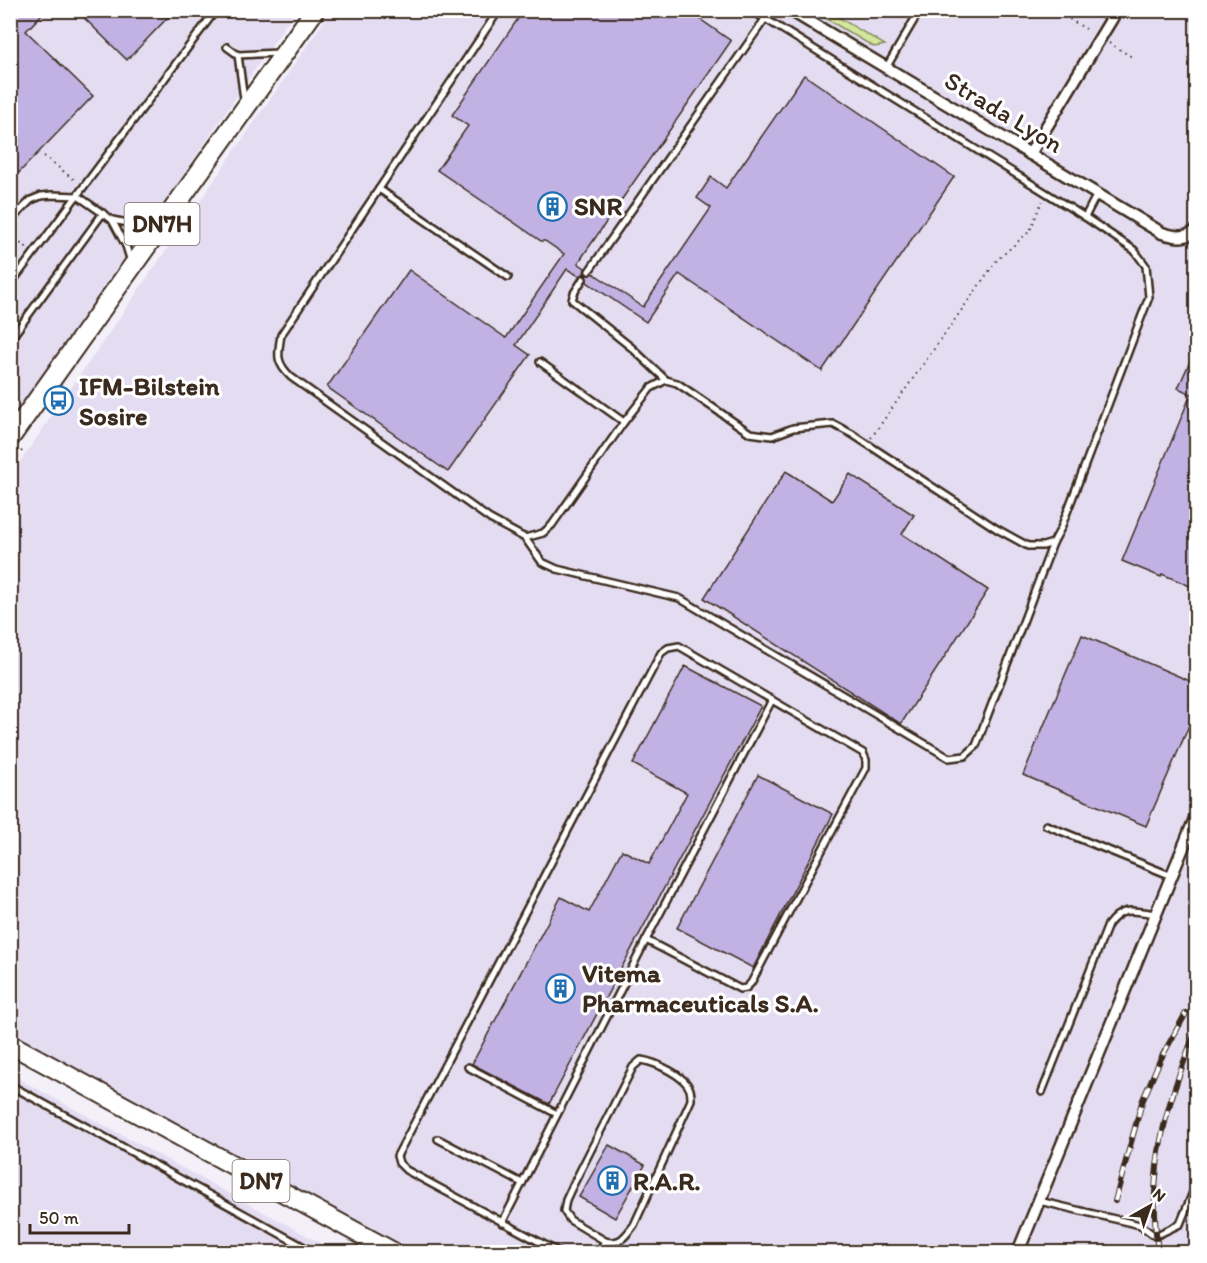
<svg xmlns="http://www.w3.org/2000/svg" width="1207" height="1263" viewBox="0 0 1207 1263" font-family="Itim,sans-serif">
  <rect width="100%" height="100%" fill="#f3f0f9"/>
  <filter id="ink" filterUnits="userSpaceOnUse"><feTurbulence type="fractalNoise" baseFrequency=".0167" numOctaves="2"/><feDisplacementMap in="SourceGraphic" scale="12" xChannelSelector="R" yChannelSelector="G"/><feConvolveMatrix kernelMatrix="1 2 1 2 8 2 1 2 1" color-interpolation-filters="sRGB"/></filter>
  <g filter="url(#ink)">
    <g fill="#e4ddf2">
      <polygon points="11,11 295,11 11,427"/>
      <polygon points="331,11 1196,11 1196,1252 406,1252 31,1049 11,1036 11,475"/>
      <polygon points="10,1074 269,1215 337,1252 11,1252"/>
    </g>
    <polygon fill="#d3e89d" stroke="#87895e" stroke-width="1.5" points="813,11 828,11 885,45 874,47"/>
    <g fill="#c1b2e3" stroke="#3b2a1e" stroke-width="1.5">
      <polygon points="10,10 46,10 26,31 93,96 10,182"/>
      <polygon points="76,10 175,10 127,60"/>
      <polygon points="524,10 687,10 731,41 578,263 585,268 584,273 587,275 593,273 643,307 711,208 697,198 711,177 726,188 804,75 954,177 822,371 679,274 646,322 587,282 586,275 583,274 579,276 567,269 516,345 530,355 448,472 327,387 409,270 506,338 564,254 545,241 541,241 437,170 468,126 452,115"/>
      <polygon points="1197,346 1197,589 1162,574 1161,577 1122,561 1191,394 1178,388"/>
      <polygon points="786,471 832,501 850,474 914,515 902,534 988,590 901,724 704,598"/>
      <polygon points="1082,635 1197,684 1197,707 1146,826 1023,775"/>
      <polygon points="685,666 761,706 549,1104 472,1064 561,897 589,912 622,850 649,864 687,793 633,764"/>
      <polygon points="758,775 833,814 753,968 677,928"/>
      <polygon points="609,1145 645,1165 615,1218 579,1197"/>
    </g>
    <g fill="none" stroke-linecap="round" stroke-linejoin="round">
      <defs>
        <g id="lane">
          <path d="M499,10L281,335C278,354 275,362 291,377L490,519L525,538L543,533L552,525L624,422L651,388L666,380L677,383L750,433L772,436L793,428L833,424L852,434L997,529L1028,546H1043L1053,543L1061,528L1149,297L1146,266L1134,250L1085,217L1097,194"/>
          <polyline points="751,10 1085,217"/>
          <polyline points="227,47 238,55"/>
          <polyline points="886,68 920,10"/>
          <polyline points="244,99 238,55 278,53"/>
          <polyline points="379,189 508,277"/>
          <polyline points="112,220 126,246 131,262"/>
          <polyline points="10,221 31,200 41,196 52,195 78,196 112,220 139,225 159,220"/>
          <polyline points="589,271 765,19"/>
          <polyline points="583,279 574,293 572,300 632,348 666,380"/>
          <polyline points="10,285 216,10"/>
          <polyline points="10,340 103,213"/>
          <polyline points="540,362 624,422"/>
          <polyline points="525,538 542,562 557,569 679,598 949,758 965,756 976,746 1053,543"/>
          <polyline points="1046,825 1172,876"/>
          <path d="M641,1060C655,1062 686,1076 690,1090C691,1093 691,1096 691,1100L634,1225C625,1236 621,1245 605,1241L570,1220L564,1211L566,1200L572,1187L633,1067Z"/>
          <polyline points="468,1067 557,1114"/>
          <polyline points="10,1085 313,1252"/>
          <path d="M1042,1092L1108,925C1123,905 1134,911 1156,914"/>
          <polyline points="438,1139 522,1183"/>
          <polyline points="1039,1201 1140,1225 1155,1236 1180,1224 1196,1185"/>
          <polyline points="502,1223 646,940 772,700"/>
          <polyline points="558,1252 406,1170 399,1163 397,1156 661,653 668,648 679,646 863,753 866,760 866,768 751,983 746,988 740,989 646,940"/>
          <polyline points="599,1252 605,1241"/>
        </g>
        <g id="street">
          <path d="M790,10L1162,233C1176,237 1184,239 1196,231"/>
          <polyline points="1030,154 1117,10"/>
          <polyline points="1018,1252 1196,816"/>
        </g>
        <g id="primary">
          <polyline points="10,438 315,10"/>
          <polyline points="10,1044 393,1252"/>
        </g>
      </defs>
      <use href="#lane" stroke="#3b2a1e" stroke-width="10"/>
      <use href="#street" stroke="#3b2a1e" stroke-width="15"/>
      <use href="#primary" stroke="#3b2a1e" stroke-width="22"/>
      <g stroke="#3b2a1e" stroke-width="2" stroke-dasharray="1.5 4.5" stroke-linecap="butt">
        <polyline points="1054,10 1086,29"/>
        <polyline points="1109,43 1132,57"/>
        <polyline points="44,156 77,182"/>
        <polyline points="10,237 28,248"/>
        <polyline points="871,438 997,260 1030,231 1042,201"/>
        <polyline points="10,466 24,448"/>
      </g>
      <use href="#lane" stroke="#fff" stroke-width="5"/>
      <use href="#street" stroke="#fff" stroke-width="10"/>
      <use href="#primary" stroke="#fff" stroke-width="18"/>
      <defs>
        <g id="rail">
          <polyline points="1115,1201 1142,1102 1160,1060 1186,1013"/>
          <path d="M1158,1252C1147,1170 1165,1106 1196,1031"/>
        </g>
      </defs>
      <use href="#rail" stroke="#3b2a1e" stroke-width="6"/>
      <use href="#rail" stroke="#fff" stroke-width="4" stroke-dasharray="11" stroke-linecap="butt"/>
    </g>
  </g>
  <defs>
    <symbol id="building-ring" viewBox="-11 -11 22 22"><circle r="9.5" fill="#fff" stroke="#1f6fb2" stroke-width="1.5"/><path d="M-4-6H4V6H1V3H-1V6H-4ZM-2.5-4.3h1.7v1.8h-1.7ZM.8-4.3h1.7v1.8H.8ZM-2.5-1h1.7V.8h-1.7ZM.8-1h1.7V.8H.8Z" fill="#1f6fb2"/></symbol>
    <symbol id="bus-ring" viewBox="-11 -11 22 22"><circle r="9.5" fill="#fff" stroke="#1f6fb2" stroke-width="1.5"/><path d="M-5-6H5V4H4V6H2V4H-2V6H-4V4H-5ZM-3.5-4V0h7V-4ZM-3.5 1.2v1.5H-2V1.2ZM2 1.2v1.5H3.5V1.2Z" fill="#1f6fb2"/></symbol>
  </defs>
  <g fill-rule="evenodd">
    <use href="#building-ring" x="536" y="190" width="33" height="33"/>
    <use href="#bus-ring" x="42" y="384" width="33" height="33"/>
    <use href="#building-ring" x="544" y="972" width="33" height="33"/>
    <use href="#building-ring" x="596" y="1164" width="33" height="33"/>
  </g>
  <g text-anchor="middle" stroke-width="6" stroke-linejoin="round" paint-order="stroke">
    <g fill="#fff" stroke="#766a62" stroke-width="1.5">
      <rect x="124.5" y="203" width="75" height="42" rx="4.5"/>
      <rect x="232.5" y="1160" width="57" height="42" rx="4.5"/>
    </g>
    <g font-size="24" font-weight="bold" fill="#3b2a1e">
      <text x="162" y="232">DN7H</text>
      <text x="261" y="1189">DN7</text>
    </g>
    <g font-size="26" fill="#3b2a1e" stroke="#fff">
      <text transform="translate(1004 112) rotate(31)" y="9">Strada Lyon</text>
    </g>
    <g font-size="26" font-weight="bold" fill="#3b2a1e" stroke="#fff" text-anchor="start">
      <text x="574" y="215">SNR</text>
      <text x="79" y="395">IFM-Bilstein<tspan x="79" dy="30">Sosire</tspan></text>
      <text x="582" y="982">Vitema<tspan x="582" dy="30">Pharmaceuticals S.A.</tspan></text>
      <text x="633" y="1190">R.A.R.</text>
    </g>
  </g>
  <rect width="1207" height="1263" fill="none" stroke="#fff" stroke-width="36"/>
  <rect x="18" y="18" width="1171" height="1227" fill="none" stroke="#3b2a1e" stroke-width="2" filter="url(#ink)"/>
  <g transform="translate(1150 1206) rotate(40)" stroke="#ffffff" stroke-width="4.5" paint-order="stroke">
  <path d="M0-4.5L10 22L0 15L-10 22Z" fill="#3b2a1e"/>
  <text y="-9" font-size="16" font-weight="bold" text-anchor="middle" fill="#3b2a1e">N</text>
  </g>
  <path d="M30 1224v9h99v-9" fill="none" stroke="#3b2a1e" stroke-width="3"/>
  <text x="39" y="1224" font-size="18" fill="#3b2a1e" stroke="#ffffff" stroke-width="4.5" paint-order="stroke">50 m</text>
</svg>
